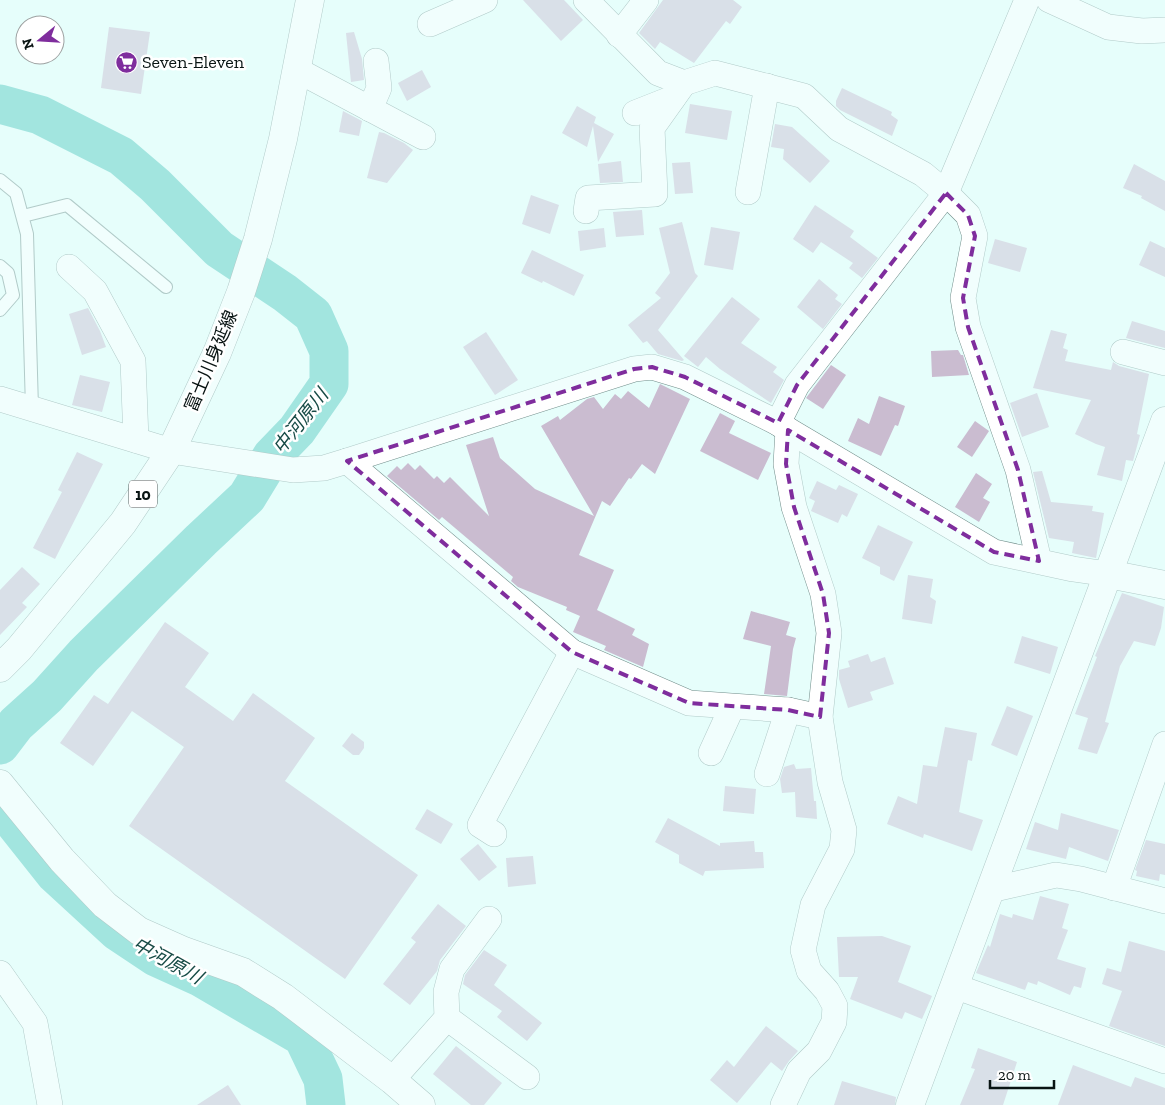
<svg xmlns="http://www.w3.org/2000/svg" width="1165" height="1105" viewBox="0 0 1165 1105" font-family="'Zilla Slab','Noto Sans JP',serif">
  <rect width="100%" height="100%" fill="#e6fefb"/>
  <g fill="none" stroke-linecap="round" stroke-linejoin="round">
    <g stroke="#51c7bd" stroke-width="39">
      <polyline points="0,104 40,115 121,156 155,185 219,249 285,293 313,315 329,351 329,384 297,430 272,456 247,497 201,540 84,655 47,696 16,724 0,745"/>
      <polyline points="0,808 13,821 55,874 117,931 156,957 200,977 303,1037 323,1079 326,1105"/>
    </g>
  </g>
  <g fill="#cabcd0">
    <polygon points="523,0 564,0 583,20 561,41"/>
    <polygon points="663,0 733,0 742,7 730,24 726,21 694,63 660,42 655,49 639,33"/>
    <polygon points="109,27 150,32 141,94 101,88"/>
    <polygon points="354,32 362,59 364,80 351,82 346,33"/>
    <polygon points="422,70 431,87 407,101 398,83"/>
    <polygon points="842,88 892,112 891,115 898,120 892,136 840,110 836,106 836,101"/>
    <polygon points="690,104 732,111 727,140 685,133"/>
    <polygon points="577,106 596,117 594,123 614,134 598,162 593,126 587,147 562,133"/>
    <polygon points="343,111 362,121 359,136 339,132"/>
    <polygon points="775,124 792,127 830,161 810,183 783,159 784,149 771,147"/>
    <polygon points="379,132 384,133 404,143 413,150 387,183 367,178"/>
    <polygon points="621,161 623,182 600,183 598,164"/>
    <polygon points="690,162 693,193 675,194 672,163"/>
    <polygon points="1134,164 1165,181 1165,211 1141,198 1142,196 1123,188"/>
    <polygon points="531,195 559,205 550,234 522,224"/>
    <polygon points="815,205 854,231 850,237 878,258 862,278 849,268 853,263 821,242 813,253 793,239"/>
    <polygon points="642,210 644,235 616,237 613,212"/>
    <polygon points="682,222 695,273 698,276 658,330 684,360 682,361 658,354 647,341 643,343 628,325 661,298 655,293 670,273 659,228"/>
    <polygon points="711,227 740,232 733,270 704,265"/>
    <polygon points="604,228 606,247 580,251 578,231"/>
    <polygon points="995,239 1027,248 1020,272 988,263"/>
    <polygon points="1150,241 1165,248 1165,277 1139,265"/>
    <polygon points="532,250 584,275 574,296 543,281 542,283 521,273"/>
    <polygon points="819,279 838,295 835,299 842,304 823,329 797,307"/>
    <polygon points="732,297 760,319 741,343 777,367 773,372 784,380 771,403 720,369 706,357 698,367 684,356"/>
    <polygon points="88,308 100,331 106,347 82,355 69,314"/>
    <polygon points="1132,321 1165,331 1165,348 1126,338"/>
    <polygon points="1051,330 1067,334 1063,348 1068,350 1065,361 1111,370 1113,362 1119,366 1149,374 1137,434 1140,435 1133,461 1126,460 1122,481 1097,475 1105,447 1096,444 1075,434 1091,400 1033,388"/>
    <polygon points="486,332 518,380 495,395 463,347"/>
    <polygon points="958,350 961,355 963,355 969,375 932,377 931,351"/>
    <polygon points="831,365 846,375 823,409 806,398"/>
    <polygon points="80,375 110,382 102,412 72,405"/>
    <polygon points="660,384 690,399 655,474 642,464 631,479 629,478 610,506 602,501 579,555 614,570 597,610 635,629 632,635 649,644 643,667 604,650 606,646 573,632 580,616 566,610 567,607 518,587 511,581 513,577 442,517 439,520 387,476 397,466 401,470 408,463 415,470 420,465 434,479 437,476 444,483 450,477 489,516 466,445 493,437 500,458 535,489 594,516 541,426 558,416 560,420 587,399 594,397 603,409 615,394 621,399 628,391 649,408"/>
    <polygon points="1037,393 1049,427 1022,437 1010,403"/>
    <polygon points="879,396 905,406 898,426 895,425 881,456 848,441 858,418 869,424"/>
    <polygon points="720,413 735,421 729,433 771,453 758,480 700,451"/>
    <polygon points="975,421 989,431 972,457 957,447"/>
    <polygon points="77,452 103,464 55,559 33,548 62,492 58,490"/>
    <polygon points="1042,471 1051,502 1093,506 1092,511 1104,513 1096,558 1072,553 1074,542 1049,538 1033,472"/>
    <polygon points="976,473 992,484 983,498 990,502 979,522 955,507"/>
    <polygon points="817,481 836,490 839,485 858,494 847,517 842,514 838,523 811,511 815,501 809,498"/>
    <polygon points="878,525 913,542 894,581 880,574 880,567 862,558"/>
    <polygon points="22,567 40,584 22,603 27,607 0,635 0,590"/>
    <polygon points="908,575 933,579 930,597 936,601 932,624 902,619"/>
    <polygon points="1122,593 1164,607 1161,628 1155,646 1134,641 1120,666 1105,722 1109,723 1097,754 1078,749 1088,718 1075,714 1097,657 1095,656"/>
    <polygon points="751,611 790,622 786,635 796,638 793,649 787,696 764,694 771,646 743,639"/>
    <polygon points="165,622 209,653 185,687 233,721 253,693 315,738 285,781 418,875 345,979 129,826 184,747 132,711 93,766 60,743 94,695 108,704"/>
    <polygon points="1022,636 1058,647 1050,674 1014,663"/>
    <polygon points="868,654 871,662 885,657 894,684 870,692 873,700 848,708 839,679 839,670 850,667 848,661"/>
    <polygon points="1007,706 1033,716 1017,756 991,745"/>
    <polygon points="945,727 977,733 972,761 968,760 959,812 983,820 972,851 924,834 923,838 887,824 898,796 917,804 923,765 937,767"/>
    <polygon points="352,733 364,742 364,748 359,755 353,755 342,746"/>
    <polygon points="794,764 796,769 811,768 814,801 816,801 817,819 796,817 795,792 782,793 780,779 784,767"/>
    <polygon points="725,786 756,789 754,814 723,811"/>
    <polygon points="427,809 453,824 441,844 415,829"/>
    <polygon points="1061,813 1119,830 1108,861 1069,847 1066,859 1026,849 1035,822 1058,830"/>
    <polygon points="668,818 720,846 720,843 754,841 755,852 763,852 764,868 705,871 703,876 679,863 679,855 655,842"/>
    <polygon points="1146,840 1165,844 1165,875 1160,874 1159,881 1136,876 1137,871 1135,870"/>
    <polygon points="478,844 497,867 479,881 460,859"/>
    <polygon points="533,856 536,884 508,887 506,858"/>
    <polygon points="1040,896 1069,904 1062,928 1068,930 1057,959 1086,968 1081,988 1074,986 1070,995 1038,981 1037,985 1028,982 1025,990 976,973 988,945 990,947 1000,914 1012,918 1013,914 1033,920"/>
    <polygon points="438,904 466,926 440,960 437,971 410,1005 383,984 416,942 411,938"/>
    <polygon points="882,936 911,946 898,982 932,996 922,1019 905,1012 902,1019 850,999 858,977 839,977 837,937"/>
    <polygon points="1129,941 1165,951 1165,1046 1109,1026 1122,991 1102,984 1107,968 1121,972"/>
    <polygon points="484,950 507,965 494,985 542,1023 527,1041 497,1017 502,1011 463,984 465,975"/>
    <polygon points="766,1026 798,1051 789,1061 782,1071 771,1062 737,1103 710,1080 727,1060 734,1067"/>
    <polygon points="456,1046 502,1083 484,1105 471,1105 433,1074"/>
    <polygon points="978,1048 1017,1062 1003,1105 960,1105 975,1069 971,1068"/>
    <polygon points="1073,1065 1131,1087 1135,1077 1165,1088 1165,1105 1058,1105"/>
    <polygon points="842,1081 896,1097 895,1105 834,1105"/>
    <polygon points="228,1085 241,1105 197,1105"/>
  </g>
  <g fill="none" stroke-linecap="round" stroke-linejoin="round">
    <defs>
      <g id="service">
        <polyline points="0,180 16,193 27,234 32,408"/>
        <polyline points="23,216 67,205 166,287"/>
        <polyline points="0,266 8,273 13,295 0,310"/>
      </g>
      <g id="minor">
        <polyline points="586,0 658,73 684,83 715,73 804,96 839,129 923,174 946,193 968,215 975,236 963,298 968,327 1018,470 1039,561"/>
        <polyline points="1049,0 1108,27 1142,31 1165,30"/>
        <polyline points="430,24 485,0"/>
        <polyline points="619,35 646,0"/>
        <polyline points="297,70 423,137"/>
        <polyline points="370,109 379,88 376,61"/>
        <polyline points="635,113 673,98"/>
        <polyline points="748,192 767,86"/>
        <polyline points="586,211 588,198 655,194 652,128 684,83"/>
        <polyline points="69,267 95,291 133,361 136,440"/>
        <polyline points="1123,352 1165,363"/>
        <polyline points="0,399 171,451 293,470 324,468 347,461 634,369 652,367 685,377 778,423 788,430 994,552 1073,569 1108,574"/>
        <polyline points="778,423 797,385 946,193 1027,0"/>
        <polyline points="347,461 572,652 689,703 788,710 820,717"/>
        <polyline points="711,753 732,707"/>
        <polyline points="767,774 788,710"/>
        <polyline points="494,834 480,825 572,652"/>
        <polyline points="1114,888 1165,744"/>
        <polyline points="990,890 1056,875 1081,879 1165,901"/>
        <polyline points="0,973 35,1023 50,1105"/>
        <polyline points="954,986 1165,1061"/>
        <polyline points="447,1018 527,1077"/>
        <polyline points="392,1080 447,1018 446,992 452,969 489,919"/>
        <polyline points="783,1105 799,1071 819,1051 834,1022 835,1006 827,991 809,971 803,950 813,905 842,849 844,830 830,782 820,717 829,633 823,594 794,507 786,464 788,430"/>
      </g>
      <g id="tertiary">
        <polyline points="1108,574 1165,585"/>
        <polyline points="0,784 62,860 105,905 139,931 184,951 243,972 283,997 392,1080 421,1105"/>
        <polyline points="910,1105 1165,421"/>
      </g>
      <polyline id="primary" points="0,668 19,649 123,523 171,451 217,353 241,292 258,239 283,139 310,0"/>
    </defs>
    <use href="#service" stroke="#728e8b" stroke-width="14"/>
    <use href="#minor" stroke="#728e8b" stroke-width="26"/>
    <use href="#tertiary" stroke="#728e8b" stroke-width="29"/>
    <use href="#primary" stroke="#728e8b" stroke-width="29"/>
    <use href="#service" stroke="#fff" stroke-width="12"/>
    <use href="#minor" stroke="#fff" stroke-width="25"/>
    <use href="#tertiary" stroke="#fff" stroke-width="28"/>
    <use href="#primary" stroke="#fff" stroke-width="28"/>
  </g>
  <path d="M0 0H1165V1105H0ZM946,193L968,215L975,236L963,298L968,327L1018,470L1039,561L994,552L788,430L786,464L794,507L823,594L829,633L820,717L788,710L689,703L572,652L347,461L634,369L652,367L685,377L778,423L797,385Z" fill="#e6fefb" fill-opacity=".55" fill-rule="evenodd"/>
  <path fill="none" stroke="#7f2d9d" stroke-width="4" stroke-dasharray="10 6" stroke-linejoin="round" d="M946,193L968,215L975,236L963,298L968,327L1018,470L1039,561L994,552L788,430L786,464L794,507L823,594L829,633L820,717L788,710L689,703L572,652L347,461L634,369L652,367L685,377L778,423L797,385Z"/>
  <defs>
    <symbol id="supermarket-disc" viewBox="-11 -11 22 22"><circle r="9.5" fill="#7f2d9d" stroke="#fff"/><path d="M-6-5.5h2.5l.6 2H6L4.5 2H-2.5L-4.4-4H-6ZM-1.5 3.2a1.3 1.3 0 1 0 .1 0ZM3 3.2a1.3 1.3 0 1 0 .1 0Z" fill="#fff"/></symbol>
  </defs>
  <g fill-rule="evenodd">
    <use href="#supermarket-disc" x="114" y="50" width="25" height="25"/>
  </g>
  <g text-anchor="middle" stroke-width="5" stroke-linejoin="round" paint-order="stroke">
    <rect fill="#fff" stroke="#535a5a" stroke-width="1" x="129" y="480.5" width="28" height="27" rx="4"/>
    <g font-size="16" font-weight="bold" fill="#091413">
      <text x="143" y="500">10</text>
    </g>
    <g font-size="18" fill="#091413" stroke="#fff" text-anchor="start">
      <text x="142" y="68">Seven-Eleven</text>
    </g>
    <g font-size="18" fill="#091413" stroke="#fff">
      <text transform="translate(211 361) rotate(-67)" y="6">富士川身延線</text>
    </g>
    <g font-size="19" font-style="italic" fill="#174b46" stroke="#fff">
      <text transform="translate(300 421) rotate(-52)" y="7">中河原川</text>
      <text transform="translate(168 960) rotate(29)" y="7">中河原川</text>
    </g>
  </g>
  <g transform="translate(40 40) rotate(252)"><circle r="24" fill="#ffffff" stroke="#9da1a1"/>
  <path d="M0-4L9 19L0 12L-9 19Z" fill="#7f2d9d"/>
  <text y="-8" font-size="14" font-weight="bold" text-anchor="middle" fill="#091413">N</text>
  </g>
  <path d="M990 1080v8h64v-8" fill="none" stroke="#091413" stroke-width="2.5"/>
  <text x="998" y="1080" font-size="15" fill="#091413" stroke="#ffffff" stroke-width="4" paint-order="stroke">20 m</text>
</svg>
